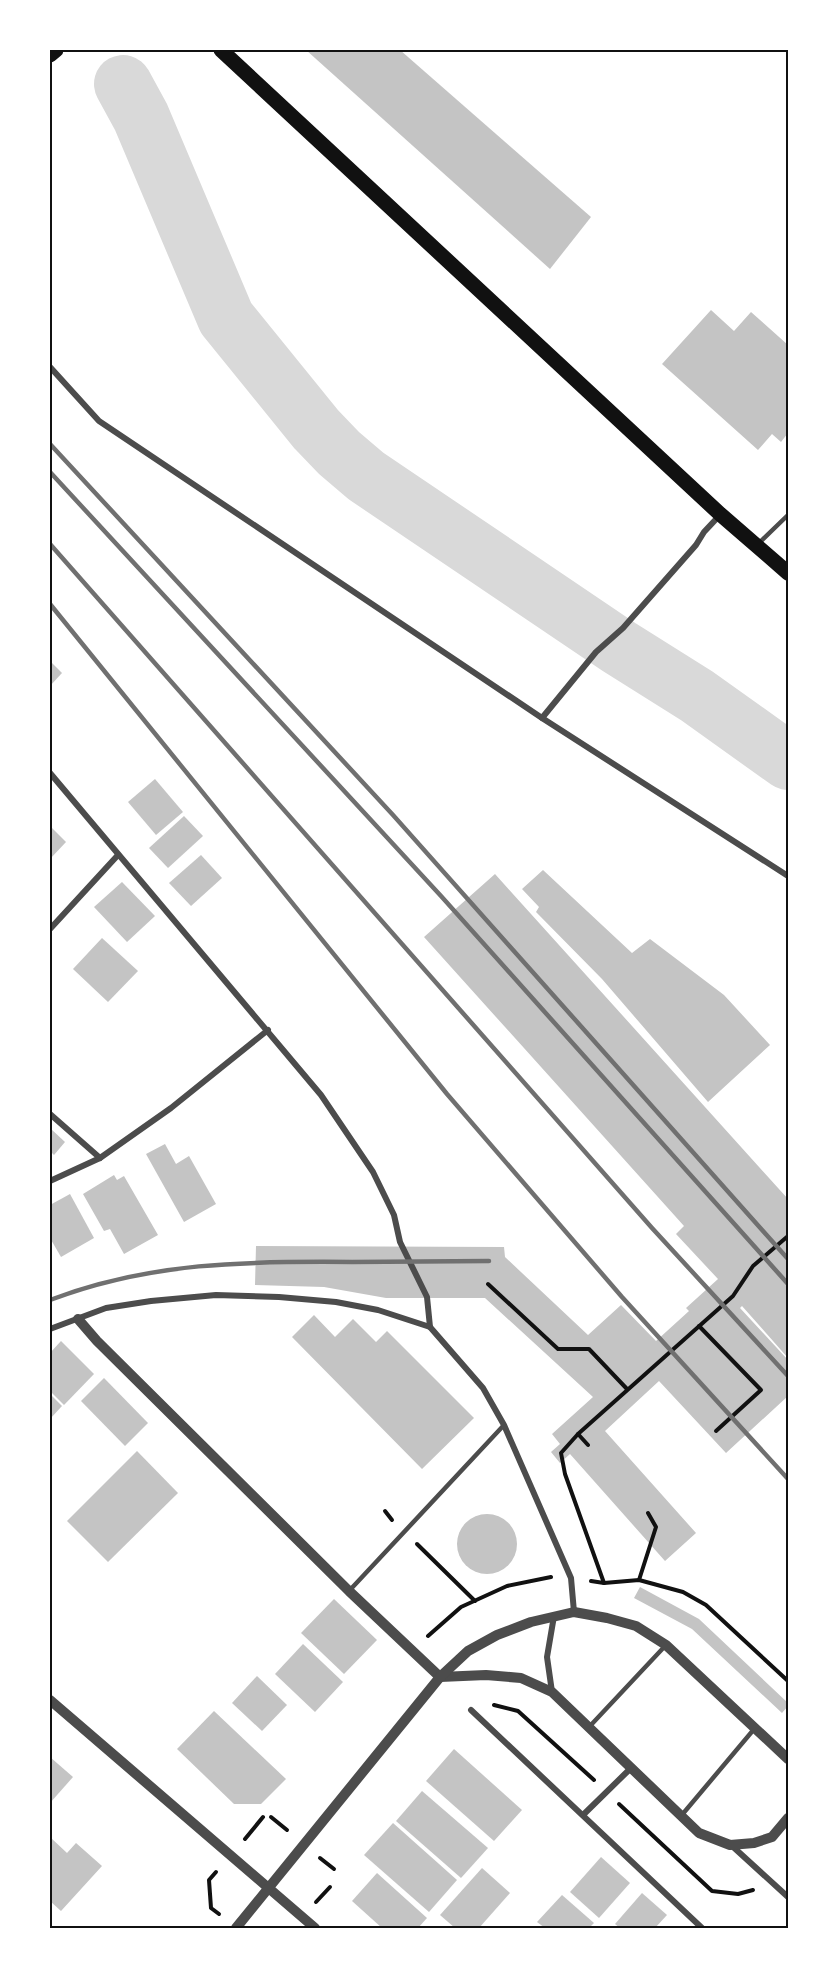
<svg xmlns="http://www.w3.org/2000/svg" width="838" height="1978" viewBox="0 0 838 1978" font-family="'Space Grotesk',sans-serif">
  <rect width="100%" height="100%" fill="#fff"/>
  <g fill="none" stroke-linecap="round" stroke-linejoin="round">
    <polyline stroke="#d9d9d9" stroke-width="58" points="123,84 141,117 226,318 316,429 339,453 366,476 619,647 697,696 788,761"/>
  </g>
  <g fill="#c4c4c4">
    <polygon points="306,50 400,50 591,217 550,269"/>
    <polygon points="711,310 734,331 751,312 788,345 788,433 781,442 772,434 758,450 662,364"/>
    <polygon points="50,661 62,673 50,686"/>
    <polygon points="155,779 183,812 156,835 128,802"/>
    <polygon points="184,816 203,836 168,868 149,848"/>
    <polygon points="50,826 66,842 50,859"/>
    <polygon points="201,855 222,878 191,906 169,883"/>
    <polygon points="543,870 632,953 650,939 724,995 770,1045 708,1102 602,979 536,912 539,907 522,889"/>
    <polygon points="495,874 788,1199 788,1358 742,1306 740,1308 788,1360 788,1396 726,1453 659,1381 605,1431 696,1533 665,1561 570,1454 560,1463 551,1452 560,1444 552,1434 593,1397 485,1298 386,1298 324,1287 255,1285 256,1246 504,1247 505,1257 588,1335 621,1305 656,1341 689,1311 686,1308 718,1279 676,1234 684,1226 424,937"/>
    <polygon points="122,882 155,916 127,942 94,907"/>
    <polygon points="102,938 138,971 108,1002 73,969"/>
    <polygon points="50,1128 65,1142 54,1155 50,1151"/>
    <polygon points="165,1144 176,1164 189,1156 216,1204 184,1222 146,1154"/>
    <polygon points="114,1175 117,1180 124,1176 158,1235 124,1254 110,1229 104,1231 83,1194"/>
    <polygon points="70,1194 94,1238 61,1257 50,1238 50,1205"/>
    <polygon points="314,1315 335,1337 353,1319 376,1342 387,1331 474,1418 422,1469 292,1337"/>
    <polygon points="61,1341 94,1374 64,1405 50,1391 50,1353"/>
    <polygon points="104,1378 148,1423 125,1446 81,1401"/>
    <polygon points="50,1394 62,1406 50,1419"/>
    <polygon points="137,1451 178,1493 108,1562 67,1521"/>
    <circle cx="487" cy="1544" r="30"/>
    <polygon points="640,1587 699,1619 788,1703 788,1706 782,1713 692,1629 634,1598"/>
    <polygon points="334,1599 377,1640 344,1674 301,1633"/>
    <polygon points="303,1644 343,1682 315,1712 275,1674"/>
    <polygon points="257,1676 287,1705 262,1731 232,1703"/>
    <polygon points="214,1711 286,1779 261,1804 234,1804 177,1749"/>
    <polygon points="454,1749 522,1810 494,1841 426,1781"/>
    <polygon points="50,1757 73,1777 50,1803"/>
    <polygon points="422,1791 488,1848 461,1878 396,1821"/>
    <polygon points="393,1823 457,1880 429,1912 364,1855"/>
    <polygon points="50,1837 67,1853 76,1843 102,1866 61,1911 50,1901"/>
    <polygon points="601,1857 630,1883 599,1918 570,1892"/>
    <polygon points="482,1868 510,1893 479,1928 455,1928 440,1915"/>
    <polygon points="377,1873 427,1918 418,1928 382,1928 352,1901"/>
    <polygon points="642,1893 667,1915 655,1928 620,1928 615,1924"/>
    <polygon points="562,1895 594,1923 589,1928 545,1928 537,1922"/>
  </g>
  <g fill="none" stroke-linecap="round" stroke-linejoin="round">
    <g stroke="#111" stroke-width="4">
      <polyline points="488,1284 558,1349 589,1349 627,1389"/>
      <polyline points="699,1326 761,1390 716,1431"/>
      <polyline points="578,1434 561,1453 565,1474 604,1583"/>
      <polyline points="588,1445 578,1434 733,1296 753,1266 788,1236"/>
      <polyline points="385,1511 392,1520"/>
      <polyline points="417,1544 475,1601"/>
      <polyline points="639,1580 656,1527 648,1513"/>
      <polyline points="591,1581 604,1583 639,1580 683,1592 706,1605 788,1681"/>
      <polyline points="428,1636 461,1607 507,1586 551,1577"/>
      <polyline points="494,1705 518,1711 594,1780"/>
      <polyline points="619,1804 712,1891 738,1894 753,1890"/>
      <polyline points="271,1817 287,1830"/>
      <polyline points="245,1839 263,1817"/>
      <polyline points="320,1858 334,1869"/>
      <polyline points="216,1872 209,1880 211,1908 219,1914"/>
      <polyline points="316,1902 330,1887"/>
    </g>
    <g stroke="#4c4c4c" stroke-width="4.5">
      <polyline points="758,544 788,515"/>
      <polyline points="349,1591 504,1425"/>
      <polyline points="590,1726 666,1645"/>
      <polyline points="681,1816 755,1728"/>
    </g>
    <g stroke="#4c4c4c" stroke-width="6">
      <polyline points="50,367 99,421 542,718 788,876"/>
      <polyline points="542,718 596,652 623,628 696,545 704,532 719,516"/>
      <polyline points="50,773 321,1095 373,1172 394,1215 400,1242 427,1297 430,1327"/>
      <polyline points="50,929 118,855"/>
      <polyline points="50,1114 100,1158"/>
      <polyline points="50,1181 100,1158 171,1108 268,1030"/>
      <polyline points="50,1329 106,1308 151,1301 216,1295 279,1297 336,1302 378,1310 430,1327 483,1388 504,1425 571,1578 574,1612"/>
      <polyline points="552,1692 547,1657 554,1616"/>
      <polyline points="471,1710 702,1928"/>
      <polyline points="583,1815 631,1768"/>
      <polyline points="731,1845 788,1897"/>
    </g>
    <g stroke="#4c4c4c" stroke-width="10">
      <polyline points="78,1319 97,1341 349,1591 440,1677 486,1675 521,1678 552,1692 699,1833 730,1845 754,1843 772,1837 788,1818"/>
      <polyline points="50,1700 315,1928"/>
      <polyline points="236,1928 440,1677 468,1651 497,1635 531,1622 574,1612 607,1618 636,1626 666,1645 788,1759"/>
    </g>
    <g stroke="#111" stroke-width="15">
      <polyline points="221,50 720,514 788,573"/>
      <polyline points="50,55 56,50"/>
    </g>
    <g stroke="#707070" stroke-width="4.5">
      <polyline points="50,444 393,815 788,1259"/>
      <polyline points="50,472 441,896 788,1284"/>
      <polyline points="50,544 652,1228 788,1376"/>
      <polyline points="50,604 447,1094 622,1297 788,1479"/>
      <path d="M50,1300C150,1262 246,1261 352,1262C398,1262 443,1261 489,1261"/>
    </g>
  </g>
  <rect width="838" height="1978" fill="none" stroke="#ffffff" stroke-width="102"/>
  <rect x="51" y="51" width="736" height="1876" fill="none" stroke="#111" stroke-width="2"/>
</svg>
